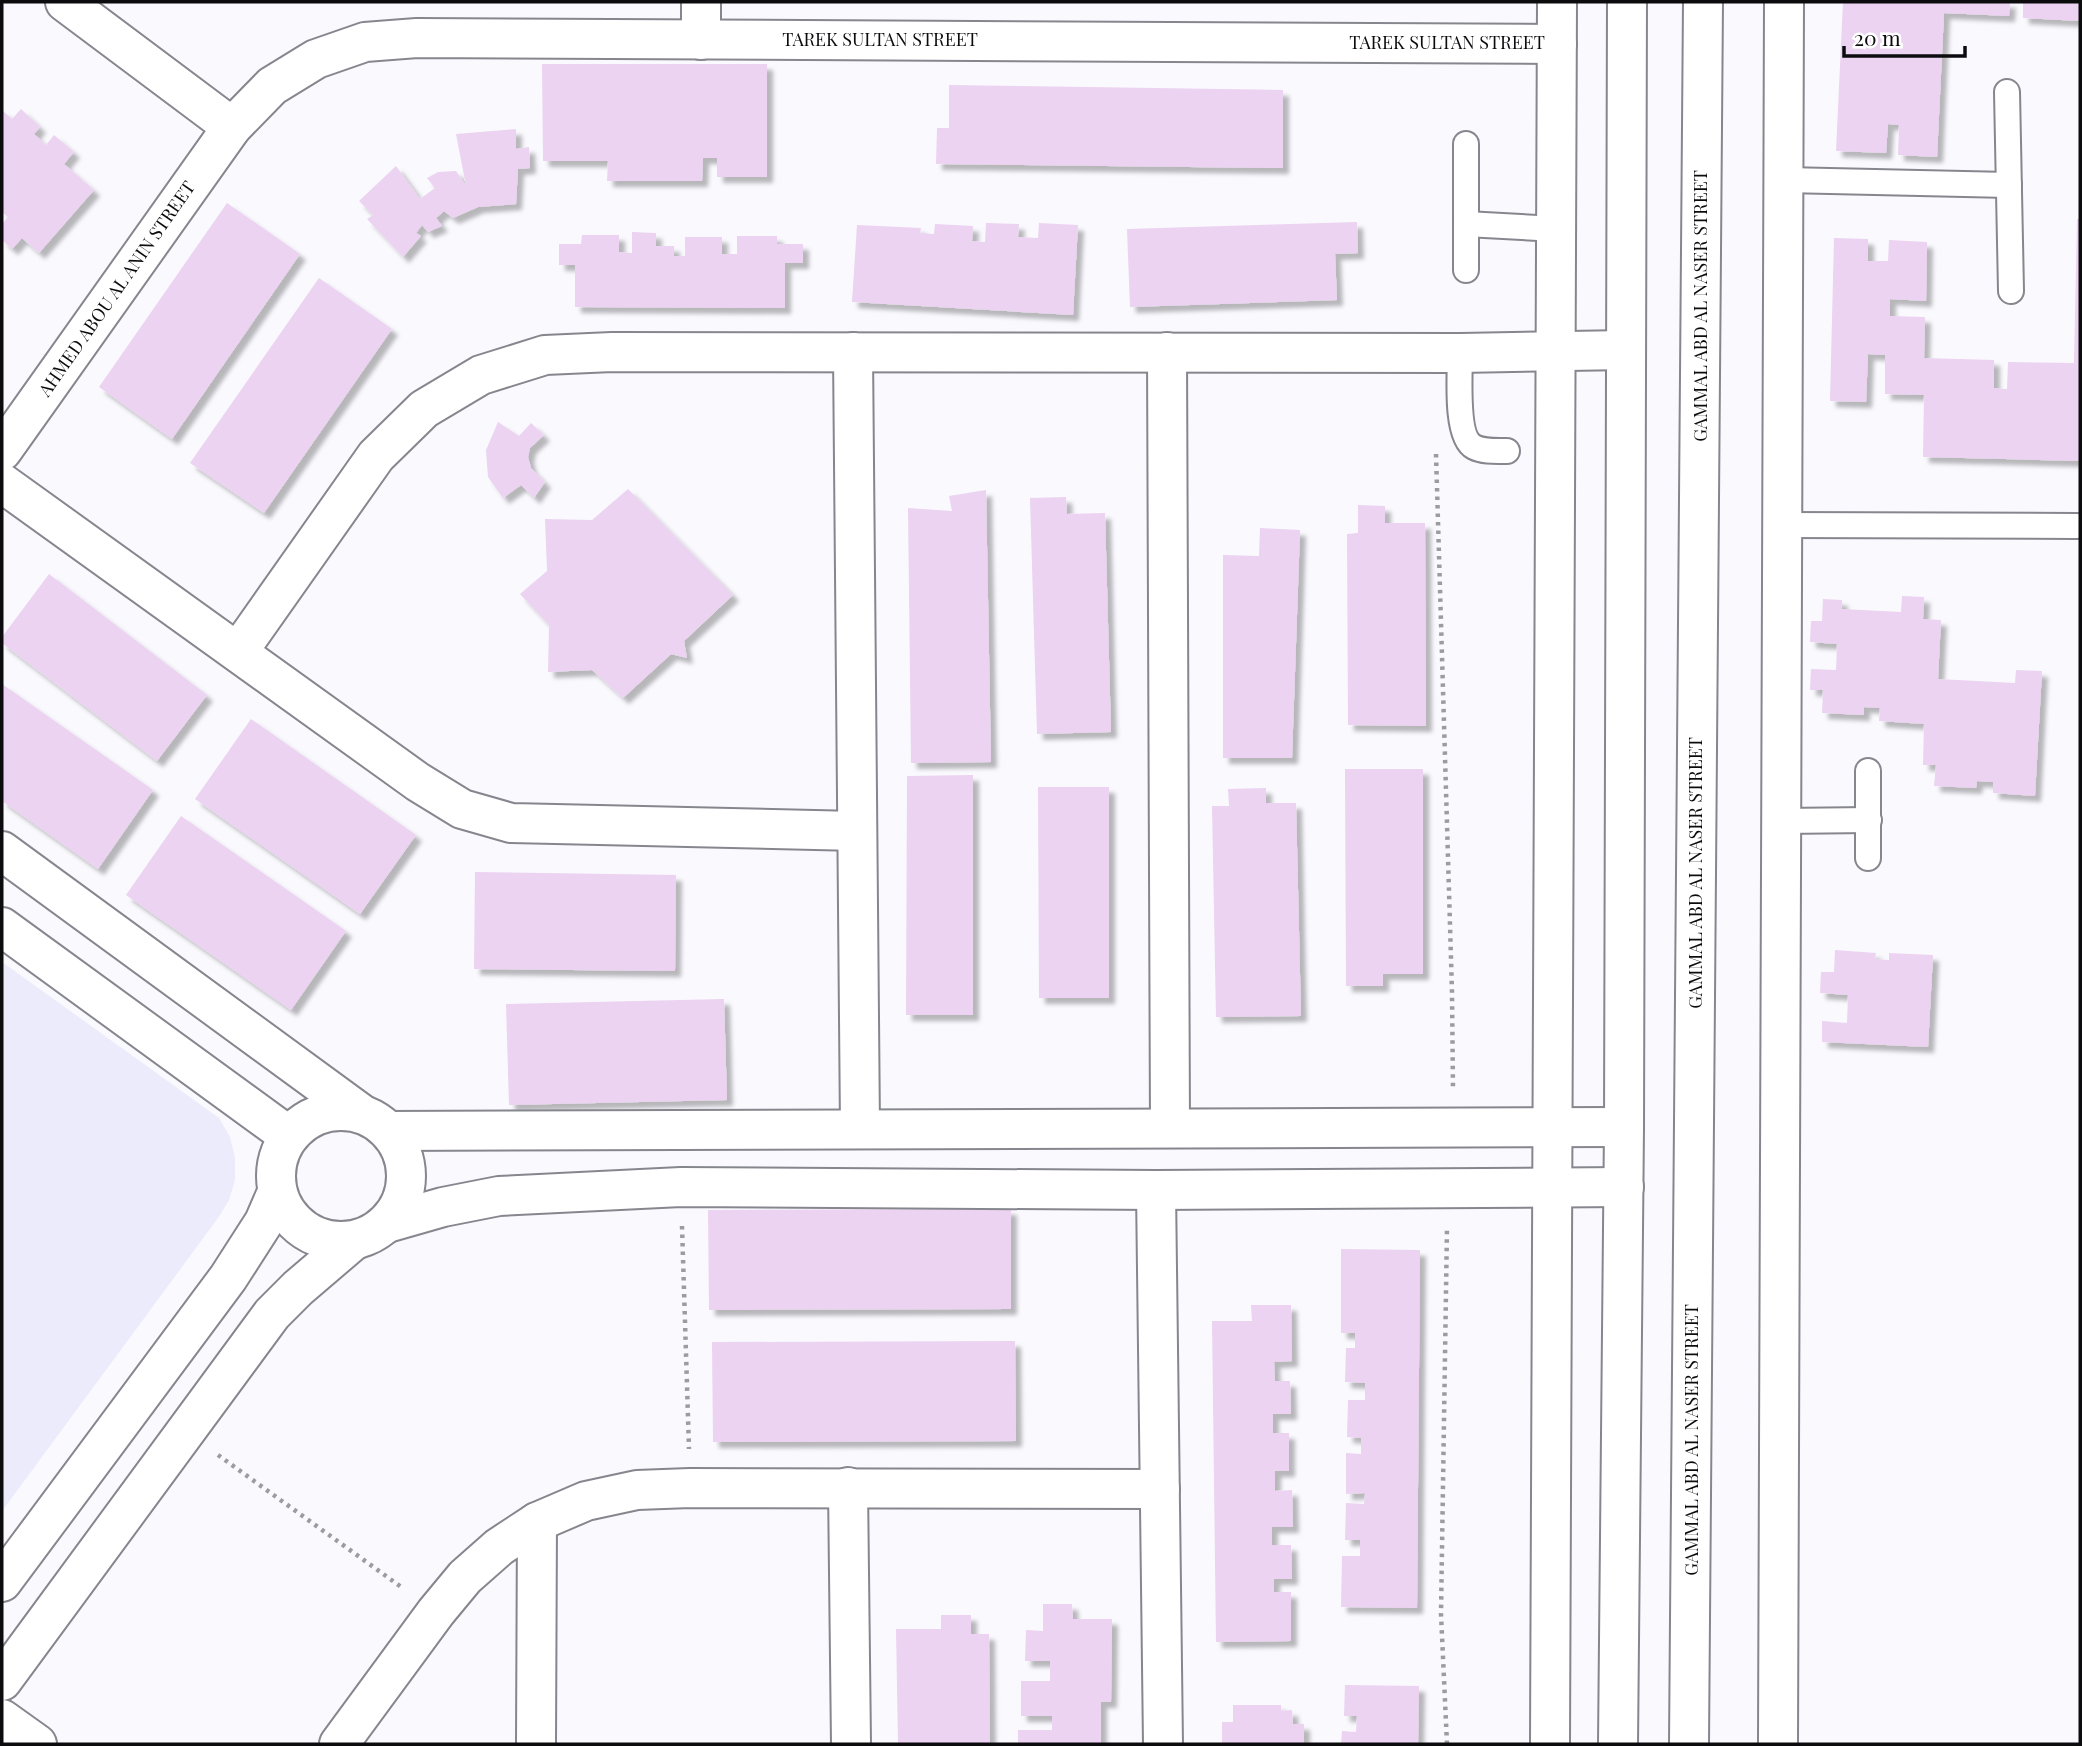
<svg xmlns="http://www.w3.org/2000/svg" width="2082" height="1746" viewBox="0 0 2082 1746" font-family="'Playfair Display',serif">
  <defs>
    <filter id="shadow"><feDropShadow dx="6" dy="6" stdDeviation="2" flood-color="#0004"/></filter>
  </defs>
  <rect width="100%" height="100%" fill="#f9f9fe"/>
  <polygon fill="#ebebfb" points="2,962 219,1118 230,1137 235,1158 235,1180 229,1200 218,1218 2,1511"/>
  <g fill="#ecd3f1" filter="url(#shadow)">
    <polygon points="1843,2 2010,2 2009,16 1944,13 1937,157 1898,155 1899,125 1888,124 1886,153 1836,151"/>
    <polygon points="2023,2 2080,2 2080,21 2023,18"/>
    <polygon points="542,64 767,64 767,177 717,177 717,158 703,158 702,181 607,181 608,161 543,161"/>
    <polygon points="949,85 1283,90 1283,168 936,164 937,128 949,128"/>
    <polygon points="21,109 40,127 34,134 46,145 54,135 74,152 64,164 94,190 39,253 22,238 12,249 2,240 2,224 8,217 2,212 2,110 12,119"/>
    <polygon points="516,129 516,149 529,147 530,168 518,169 516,204 478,207 453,218 444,211 436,218 442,226 428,232 422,225 416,233 421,236 403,257 367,219 373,215 359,201 396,166 420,199 435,188 427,178 438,172 456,171 466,186 456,134"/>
    <polygon points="227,203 300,254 172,439 99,387"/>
    <polygon points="2077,219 2080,219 2080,461 1923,457 1924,395 1885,394 1885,355 1868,354 1866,402 1830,401 1834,238 1868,239 1868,261 1888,261 1889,240 1927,242 1926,301 1890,299 1890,316 1925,317 1924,358 1994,360 1994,388 2007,389 2008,362 2074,363"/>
    <polygon points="1357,222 1358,253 1335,254 1337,300 1130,307 1127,229"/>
    <polygon points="986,223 1019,224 1018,237 1038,238 1039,223 1078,225 1073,315 852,302 857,225 921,228 920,233 934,234 935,224 973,226 972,241 985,242"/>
    <polygon points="632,232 656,233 656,246 674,246 674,256 685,256 685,237 722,237 722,254 737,254 737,236 777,236 777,244 803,244 803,263 785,263 785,308 575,307 575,265 559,265 559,244 581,244 582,235 619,235 619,252 632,253"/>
    <polygon points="319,278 392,329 264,513 190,463"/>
    <polygon points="498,422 519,436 531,423 544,435 530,448 528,457 531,468 545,482 534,498 521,485 503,498 488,477 486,450"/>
    <polygon points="628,489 733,595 684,641 687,658 671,654 623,698 592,670 548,672 549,625 520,594 547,571 545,519 592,520"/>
    <polygon points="986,490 991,762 911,763 908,508 952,511 949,496"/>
    <polygon points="1066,497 1067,514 1105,513 1111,732 1037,734 1030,498"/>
    <polygon points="1358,505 1385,506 1385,523 1425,523 1426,726 1348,725 1347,534 1358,533"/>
    <polygon points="1260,528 1300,530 1292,758 1223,758 1223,555 1259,556"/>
    <polygon points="49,574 207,695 157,761 2,643 2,637"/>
    <polygon points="1902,596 1924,597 1923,619 1941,620 1938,679 2015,683 2016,670 2042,671 2035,796 1993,793 1993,782 1977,781 1976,788 1934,786 1936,765 1923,765 1924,724 1879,721 1880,708 1864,707 1864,715 1822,713 1823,690 1810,690 1811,669 1836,670 1837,644 1810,642 1811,621 1822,621 1823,599 1842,600 1842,609 1901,612"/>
    <polygon points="2,684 153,790 98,869 2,801"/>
    <polygon points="251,719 416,835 360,914 195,799"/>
    <polygon points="1345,769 1423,769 1423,974 1383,974 1383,986 1346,986"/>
    <polygon points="973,775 973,1015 906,1015 907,776"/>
    <polygon points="1038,787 1109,787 1109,998 1039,998"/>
    <polygon points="1266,788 1266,803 1296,803 1301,1016 1216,1017 1212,806 1229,806 1228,789"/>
    <polygon points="181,816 346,931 291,1010 126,895"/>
    <polygon points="475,872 676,875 675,971 474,969"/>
    <polygon points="1835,950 1876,953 1875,959 1889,960 1889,953 1933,955 1928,1047 1822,1042 1822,1021 1847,1023 1848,995 1820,993 1821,972 1834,972"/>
    <polygon points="724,999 727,1100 509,1105 506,1004"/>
    <polygon points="1011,1209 1011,1309 709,1310 708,1210"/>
    <polygon points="1341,1249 1420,1250 1417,1608 1341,1607 1342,1556 1360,1556 1360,1540 1345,1540 1346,1503 1364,1504 1365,1493 1346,1494 1346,1453 1361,1454 1361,1438 1347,1437 1348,1400 1365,1400 1365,1383 1345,1382 1346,1348 1355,1348 1355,1333 1341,1333"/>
    <polygon points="1251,1305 1291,1305 1292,1361 1274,1362 1275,1381 1290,1381 1291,1414 1273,1414 1273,1433 1289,1433 1289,1471 1275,1471 1275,1491 1292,1490 1293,1527 1272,1527 1272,1545 1291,1545 1292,1579 1274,1579 1274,1592 1291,1592 1291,1641 1216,1642 1212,1321 1252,1321"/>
    <polygon points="1015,1341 1016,1441 713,1442 712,1342"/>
    <polygon points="1043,1604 1072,1604 1073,1619 1112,1619 1111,1702 1101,1702 1101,1744 1018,1744 1018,1730 1052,1730 1052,1716 1021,1716 1021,1681 1050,1681 1050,1661 1025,1661 1026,1630 1043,1631"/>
    <polygon points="941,1615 971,1615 971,1634 989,1634 990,1744 898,1744 896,1629 941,1629"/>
    <polygon points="1345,1685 1419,1686 1418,1744 1341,1744 1342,1731 1356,1732 1357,1716 1344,1716"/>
    <polygon points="1233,1705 1281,1705 1281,1711 1292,1710 1293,1724 1304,1724 1304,1744 1222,1744 1222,1722 1233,1722"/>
  </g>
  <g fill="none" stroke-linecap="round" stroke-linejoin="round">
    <defs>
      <g id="service">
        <polyline points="2007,92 2011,291"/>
        <polyline points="1466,144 1466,270"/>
        <polyline points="1785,180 2009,185"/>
        <polyline points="1466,224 1556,229"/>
        <path d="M1460,353C1460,374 1455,437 1474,447C1484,452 1496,451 1507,451"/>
        <polyline points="1784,525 2077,526"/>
        <polyline points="1868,771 1868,858"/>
        <polyline points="1782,821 1869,820"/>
      </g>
      <g id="minor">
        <polyline points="65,2 232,127"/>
        <polyline points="701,2 701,40"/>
        <polyline points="853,352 860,1128"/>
        <polyline points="1167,352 1170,1128"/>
        <polyline points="2,451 232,127 272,86 316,59 365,42 417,38 1557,44"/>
        <polyline points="2,483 418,782 462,809 511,823 857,831"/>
        <polyline points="238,652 376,456 424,409 481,375 545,355 612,352 1460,353 1626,350"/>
        <polyline points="2,851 359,1112"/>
        <polyline points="2,927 289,1136"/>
        <circle cx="341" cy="1176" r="65"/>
        <polyline points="389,1131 1624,1127"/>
        <polyline points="1156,1190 1163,1744"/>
        <polyline points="387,1223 443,1207 499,1196 681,1187 1156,1190 1624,1187"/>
        <polyline points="848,1487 851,1744"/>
        <polyline points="2,1582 228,1278 264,1222 277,1192"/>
        <polyline points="2,1681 272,1314 298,1288 353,1241"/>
        <polyline points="2,1719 37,1744"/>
        <polyline points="339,1744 436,1612 465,1577 499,1547 537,1522 586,1501 637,1490 690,1488 1160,1489"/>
        <polyline points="536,1744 537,1522"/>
      </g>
      <g id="tertiary">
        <polyline points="1550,1744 1557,2"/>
        <polyline points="1778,1744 1784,2"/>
      </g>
      <g id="secondary">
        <polyline points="1618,1744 1624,1127 1627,2"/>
        <polyline points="1689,1744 1703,2"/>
      </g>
    </defs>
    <use href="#service" stroke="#86868e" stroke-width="28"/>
    <use href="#minor" stroke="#86868e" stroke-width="42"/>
    <use href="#tertiary" stroke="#86868e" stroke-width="42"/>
    <use href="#secondary" stroke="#86868e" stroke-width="42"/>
    <g stroke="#9c9ca0" stroke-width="4.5" stroke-dasharray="3.5 5" stroke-linecap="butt">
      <polyline points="1436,454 1452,992 1453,1089"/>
      <polyline points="682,1226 689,1449"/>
      <polyline points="218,1455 404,1589"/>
      <polyline points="1447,1744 1441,1614 1447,1227"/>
    </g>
    <use href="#service" stroke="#fff" stroke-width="24"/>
    <use href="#minor" stroke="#fff" stroke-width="38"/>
    <use href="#tertiary" stroke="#fff" stroke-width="38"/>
    <use href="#secondary" stroke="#fff" stroke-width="38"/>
  </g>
  <g text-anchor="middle" stroke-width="6" stroke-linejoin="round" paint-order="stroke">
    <g font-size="18" fill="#0c0c0f" stroke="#fff">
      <text x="880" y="46">TAREK SULTAN STREET</text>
      <text x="1447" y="49">TAREK SULTAN STREET</text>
      <text transform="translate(117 289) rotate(-55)" y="6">AHMED ABOU AL ANIN STREET</text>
      <text transform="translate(1701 306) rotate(-90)" y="6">GAMMAL ABD AL NASER STREET</text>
      <text transform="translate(1696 873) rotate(-90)" y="6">GAMMAL ABD AL NASER STREET</text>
      <text transform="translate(1692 1440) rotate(-90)" y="6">GAMMAL ABD AL NASER STREET</text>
    </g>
  </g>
  <rect width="2082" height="1746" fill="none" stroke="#0c0c0f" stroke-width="7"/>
  <path d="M1844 46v10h121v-10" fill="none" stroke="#0c0c0f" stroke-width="3.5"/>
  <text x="1854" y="46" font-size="21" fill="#0c0c0f" stroke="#ffffff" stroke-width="5" paint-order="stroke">20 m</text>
</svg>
